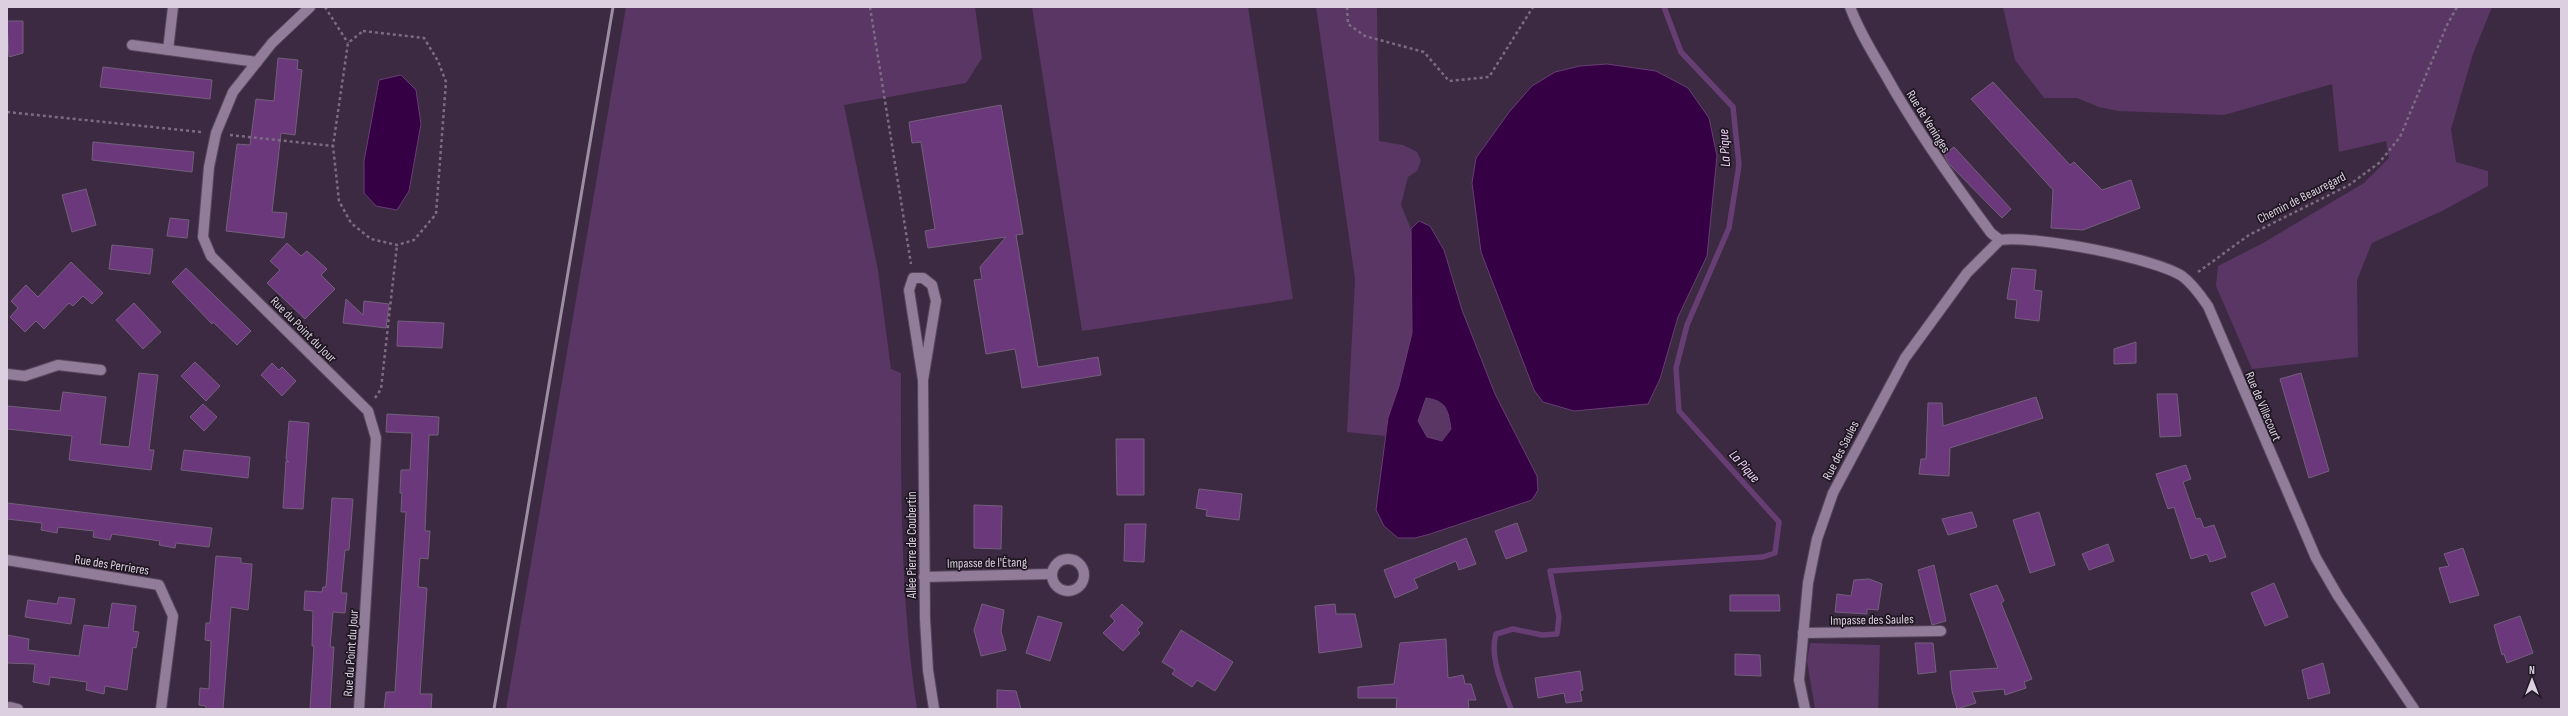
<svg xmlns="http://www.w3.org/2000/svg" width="2568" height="716" viewBox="0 0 2568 716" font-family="'Sofia Sans Condensed',sans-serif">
  <rect width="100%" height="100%" fill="#3c2a42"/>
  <g fill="#593664">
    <path d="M626,7H975L982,58L966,83L844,105L878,270L891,369L901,373C901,485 900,598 917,709H506Z"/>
    <polygon points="1032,7 1248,7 1293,299 1082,331"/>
    <polygon points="1316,7 1377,7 1379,141 1403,145 1417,152 1421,161 1417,171 1408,177 1401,205 1411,229 1412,333 1399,386 1388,418 1385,436 1347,432 1355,279"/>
    <polygon points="2003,7 2492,7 2473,54 2451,129 2456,162 2488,171 2488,186 2444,210 2372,243 2357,280 2358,357 2252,369 2216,286 2218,266 2263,243 2364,183 2389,158 2386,141 2339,152 2332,84 2224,115 2118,111 2099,107 2077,98 2044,98 2015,60"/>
    <path d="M1426,398C1447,402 1448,409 1451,429L1442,441L1427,437L1417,421Z"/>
    <polygon points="1810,643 1880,645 1878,709 1815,709 1807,661"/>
  </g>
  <g fill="#350044" stroke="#673e73" fill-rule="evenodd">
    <polygon points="1607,64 1656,71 1688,88 1709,118 1717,156 1707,256 1678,317 1660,379 1648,404 1574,411 1543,402 1534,390 1481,252 1472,183 1476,158 1510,111 1532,86 1555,72 1580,66"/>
    <polygon points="401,75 416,90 421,124 409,191 397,210 376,206 364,193 364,161 379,80"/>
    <path d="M1419,221L1430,226L1444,250L1462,310L1495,394L1537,476L1538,490L1532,500L1430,534L1415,538H1398L1384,526L1376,510L1388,418L1399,386L1412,333L1411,229ZM1426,398C1447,401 1448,410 1451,429L1442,441L1427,437L1418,421Z"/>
  </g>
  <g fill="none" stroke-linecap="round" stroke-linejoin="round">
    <path stroke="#673e73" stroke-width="5.5" d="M1511,709C1503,688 1489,656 1496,634L1513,629L1542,635L1557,634L1559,617L1550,571L1763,557L1775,553L1779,522L1679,411L1676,368L1687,325L1729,228L1739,165L1733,107L1681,52L1664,7"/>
  </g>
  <g fill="#6c387c" stroke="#735f7b">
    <polygon points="7,21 23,21 23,53 9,57"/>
    <polygon points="278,58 298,60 297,69 302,70 295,135 281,133 272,212 287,213 284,238 226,231 237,144 250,145 256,99 274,101"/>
    <polygon points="103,67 212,80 210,99 100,87"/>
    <polygon points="1993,82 2070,165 2074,162 2102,190 2131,180 2140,208 2083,230 2051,228 2053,190 1971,99"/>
    <polygon points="1001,105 1023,234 1016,235 1038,367 1098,357 1101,375 1022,388 1015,349 986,354 974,280 982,279 980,267 1006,237 928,248 925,231 935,229 921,142 912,143 909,122"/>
    <polygon points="93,142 194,152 192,172 92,160"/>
    <polygon points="1954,147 2011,209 2002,218 1948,163 1944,154"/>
    <polygon points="86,189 96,225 72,232 62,195"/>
    <polygon points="170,218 189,220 187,238 167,236"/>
    <polygon points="287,243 301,256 307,251 327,269 321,275 335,289 305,319 267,283 280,270 270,261"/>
    <polygon points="112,245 153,249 150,274 109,269"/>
    <polygon points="71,262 103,293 92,304 83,296 73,306 69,303 44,329 36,321 25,332 10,317 18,308 11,301 26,285 38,297"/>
    <polygon points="186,268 251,331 237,345 213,322 212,324 172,282"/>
    <polygon points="2012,268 2036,270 2034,290 2042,291 2039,321 2015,318 2017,300 2007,299"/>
    <polygon points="346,299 363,315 364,301 389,304 386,328 343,323"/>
    <polygon points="134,303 161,332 143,349 116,320"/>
    <polygon points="398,321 444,323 442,348 397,346"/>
    <polygon points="2136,342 2136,363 2114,364 2114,349"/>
    <polygon points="195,362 220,386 206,401 181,376"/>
    <polygon points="272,363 279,370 282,367 296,381 282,396 261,375"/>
    <polygon points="139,373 158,375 149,450 154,450 151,470 69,460 72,436 7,429 7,406 60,411 63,392 106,397 100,444 129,447"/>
    <polygon points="2301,373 2329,471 2309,478 2280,379"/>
    <polygon points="2157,394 2177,394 2181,436 2160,437"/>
    <polygon points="2036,397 2043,418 1950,448 1949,476 1919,474 1921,459 1926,459 1928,403 1942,403 1943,426"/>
    <polygon points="203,404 217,417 204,431 190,417"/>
    <polygon points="387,414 439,417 438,435 429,435 425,531 430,531 428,559 420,558 418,587 427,588 420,694 432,694 431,709 384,709 386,692 395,692 406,512 401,512 402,493 400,493 401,470 410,470 412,433 386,432"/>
    <polygon points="289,421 309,423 303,509 283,508 286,461 289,462 286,459"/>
    <polygon points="1116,439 1144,439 1144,495 1117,495"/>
    <polygon points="184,450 250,457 248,478 181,470"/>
    <polygon points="2186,465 2191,479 2183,482 2196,519 2200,518 2204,528 2214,525 2226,557 2210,562 2207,554 2191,559 2174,507 2168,509 2156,474"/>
    <polygon points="1199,489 1242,494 1239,520 1206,516 1207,510 1196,508"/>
    <polygon points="332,498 353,499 349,550 345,550 341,593 347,593 345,613 333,612 330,647 334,647 330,709 310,709 314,646 312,646 313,611 304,610 305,591 322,592 323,587 326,587"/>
    <polygon points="7,503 212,528 209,547 176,543 175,548 159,545 160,541 112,534 110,540 93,537 94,531 58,527 57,533 41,530 42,523 7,519"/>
    <polygon points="974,505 1002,506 1001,549 974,548"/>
    <polygon points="1972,512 1977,527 1948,535 1942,519"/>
    <polygon points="2039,512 2055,565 2030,573 2013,520"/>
    <polygon points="1517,523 1527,551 1506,559 1495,531"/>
    <polygon points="1125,524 1146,524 1144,562 1124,561"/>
    <polygon points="1466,538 1476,564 1459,570 1456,561 1414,579 1418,588 1395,598 1384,570"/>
    <polygon points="2108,544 2114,561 2089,570 2082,554"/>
    <polygon points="2463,548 2479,595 2450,603 2439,568 2449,566 2444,554"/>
    <polygon points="216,556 241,558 241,563 252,564 251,580 248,610 231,607 223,709 206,709 206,706 199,705 200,688 209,689 211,641 205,640 206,623 210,623"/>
    <polygon points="1934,565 1946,621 1932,625 1918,570"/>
    <polygon points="1869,579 1882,584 1878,610 1867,609 1867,614 1835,612 1837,594 1851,596 1854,580"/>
    <polygon points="2274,583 2288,617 2265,626 2251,593"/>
    <polygon points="1997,585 2004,601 2001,603 2032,679 2024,682 2026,688 2005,695 2004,689 1972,692 1976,703 1957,709 1952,691 1950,671 1998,668 1970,594"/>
    <polygon points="1730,595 1779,595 1780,611 1730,611"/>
    <polygon points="59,597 75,599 71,624 25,617 28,600 57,604"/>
    <polygon points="112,603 136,606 133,631 139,632 136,648 133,647 127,690 105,686 104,694 86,690 87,682 50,677 49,685 33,682 35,664 7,663 7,635 29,639 28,650 79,656 84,625 108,628"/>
    <polygon points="982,604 1004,610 1001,631 1006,650 981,656 974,630"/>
    <polygon points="1122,604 1143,623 1137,630 1140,633 1123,651 1103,633 1115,621 1110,616"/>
    <polygon points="1335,604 1336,614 1355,614 1362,647 1319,653 1315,606"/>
    <polygon points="1038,616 1062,623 1050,661 1026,653"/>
    <polygon points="2520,616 2533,653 2507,663 2504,654 2502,655 2494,625"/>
    <polygon points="1181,630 1233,662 1215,691 1197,680 1192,687 1172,674 1175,670 1162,662"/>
    <polygon points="1446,639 1448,678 1463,675 1465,684 1471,684 1476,700 1468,700 1469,709 1396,709 1397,698 1358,698 1358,687 1394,684 1400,643"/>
    <polygon points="1915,643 1933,643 1936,672 1918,674"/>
    <polygon points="1735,654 1760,655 1761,676 1735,675"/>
    <polygon points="2323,663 2330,693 2308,699 2302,670"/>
    <polygon points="1580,671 1583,690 1580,691 1582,701 1566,703 1564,693 1538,698 1535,678"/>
    <polygon points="997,690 1016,691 1021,709 997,709"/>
  </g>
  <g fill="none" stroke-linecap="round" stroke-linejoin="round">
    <defs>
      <g id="minor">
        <polyline points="310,7 272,43 233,92 216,133 209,167 203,237 211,256 368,411 376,438 359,709"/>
        <path d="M1850,7C1859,31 1872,52 1885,74C1916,130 1953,182 1991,233L2000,240"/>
        <polyline points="132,45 257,62"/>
        <polyline points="168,50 173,7"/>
        <path d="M2000,240C2034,235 2154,258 2182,276C2193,284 2201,296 2208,306L2316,558L2338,596L2414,709"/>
        <polyline points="7,374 25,376 58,365 101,370"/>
        <polyline points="923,380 936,301 932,285 923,278 913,278 909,290 923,380 925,619 928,670 934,709"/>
        <circle cx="1068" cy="575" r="16"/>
        <polyline points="7,560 159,585 173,616 161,709"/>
        <polyline points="924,577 1052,574"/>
        <polyline points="1803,633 1941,631"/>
        <polyline points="10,707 18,709"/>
        <polyline points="1805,709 1799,680 1808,583 1817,539 1833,493 1905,358 1967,273 2000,240"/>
      </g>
    </defs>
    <use href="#minor" stroke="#57475c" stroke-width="12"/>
    <g stroke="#7b6c81" stroke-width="2.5" stroke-dasharray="3 3" stroke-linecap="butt">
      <polyline points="325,7 348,43"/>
      <polyline points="870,7 911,264"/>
      <polyline points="1347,7 1348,24 1365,36 1424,52 1449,81 1489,77 1533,7"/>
      <polygon points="363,31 424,38 438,61 446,82 436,214 414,240 397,245 371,239 351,223 339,201 333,146 348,43"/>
      <polyline points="7,112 201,132"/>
      <polyline points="230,135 333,146"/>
      <polyline points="2198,272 2249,235 2349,185 2379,163 2400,137 2447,25 2457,7"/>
      <polyline points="375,398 381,389 397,245"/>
    </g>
    <use href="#minor" stroke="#917c99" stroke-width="10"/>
    <polyline stroke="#9c8ea1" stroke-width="3" points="494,709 613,7"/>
  </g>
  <g text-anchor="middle" stroke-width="3.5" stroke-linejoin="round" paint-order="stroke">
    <g font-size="13" fill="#dcd0e0" stroke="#1e1621">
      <text transform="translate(1929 121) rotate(58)" y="5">Rue de Veninges</text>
      <text transform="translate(2301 197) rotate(-27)" y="5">Chemin de Beauregard</text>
      <text transform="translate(304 329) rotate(45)" y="5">Rue du Point du Jour</text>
      <text transform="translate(2264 406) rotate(67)" y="5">Rue de Villecourt</text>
      <text transform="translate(1840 450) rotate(-63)" y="5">Rue des Saules</text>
      <text transform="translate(911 545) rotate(-90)" y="5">Allée Pierre de Coubertin</text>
      <text transform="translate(987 562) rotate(-1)" y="5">Impasse de l'Étang</text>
      <text transform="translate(112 564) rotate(9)" y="5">Rue des Perrieres</text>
      <text transform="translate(1872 619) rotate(-1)" y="5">Impasse des Saules</text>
      <text transform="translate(350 653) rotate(-86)" y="5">Rue du Point du Jour</text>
    </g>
    <g font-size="14" font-style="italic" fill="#efd2f9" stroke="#1e1621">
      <text transform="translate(1724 148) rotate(-93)" y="5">La Pique</text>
      <text transform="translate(1745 466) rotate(48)" y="5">La Pique</text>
    </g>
  </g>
  <rect width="2568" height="716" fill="none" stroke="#dcd0e0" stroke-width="16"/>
  <g transform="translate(2532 680)" stroke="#1e1621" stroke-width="3" paint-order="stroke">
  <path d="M0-3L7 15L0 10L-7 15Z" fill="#dcd0e0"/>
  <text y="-6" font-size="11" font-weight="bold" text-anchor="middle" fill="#dcd0e0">N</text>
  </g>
</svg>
